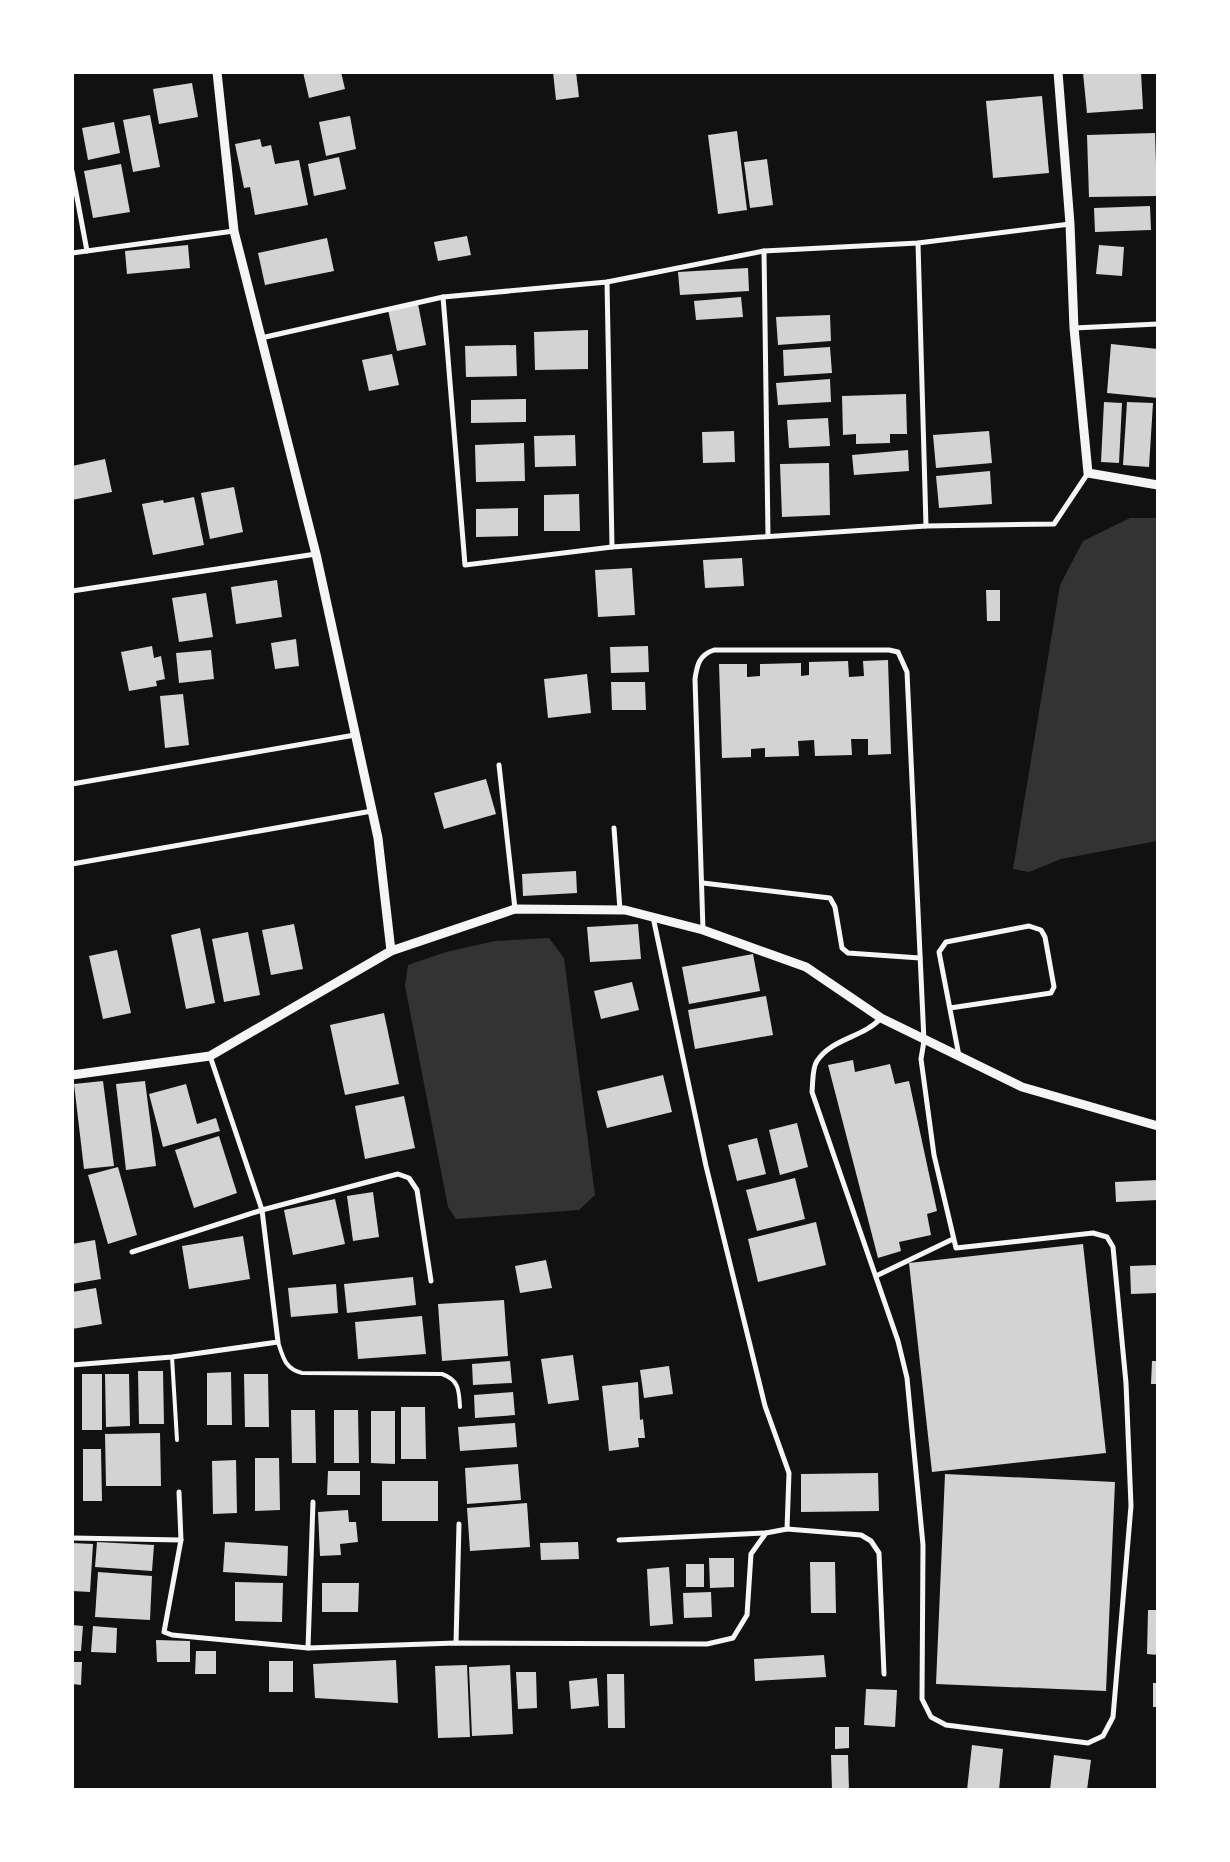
<svg xmlns="http://www.w3.org/2000/svg" width="1230" height="1862" viewBox="0 0 1230 1862" font-family="'Source Sans 3',sans-serif">
  <rect width="100%" height="100%" fill="#111"/>
  <g fill="#333">
    <polygon points="1130,518 1157,518 1157,841 1061,859 1029,872 1013,869 1060,585 1083,541"/>
    <polygon points="549,938 564,958 595,1195 579,1210 456,1219 448,1207 405,986 408,965 446,952 495,941"/>
  </g>
  <g fill="#d3d3d3">
    <polygon points="303,72 341,72 345,89 309,98"/>
    <polygon points="553,72 576,72 579,97 556,100"/>
    <polygon points="1141,72 1143,109 1087,113 1083,73"/>
    <polygon points="192,83 198,117 159,124 153,89"/>
    <polygon points="1042,96 1049,173 993,178 986,101"/>
    <polygon points="150,115 160,167 133,172 123,120"/>
    <polygon points="350,116 356,149 326,156 319,122"/>
    <polygon points="114,122 120,153 88,160 82,128"/>
    <polygon points="737,131 747,210 718,214 708,135"/>
    <polygon points="1155,133 1157,196 1089,197 1087,135"/>
    <polygon points="260,139 262,147 271,145 275,164 299,160 308,205 255,215 250,187 244,188 235,144"/>
    <polygon points="339,157 346,189 314,196 308,164"/>
    <polygon points="767,159 773,205 750,208 744,162"/>
    <polygon points="121,164 130,212 93,218 84,171"/>
    <polygon points="1150,206 1151,230 1095,232 1094,208"/>
    <polygon points="467,236 471,255 438,261 434,242"/>
    <polygon points="327,238 334,271 265,285 258,253"/>
    <polygon points="188,245 190,268 127,274 125,251"/>
    <polygon points="1099,245 1124,247 1122,276 1096,274"/>
    <polygon points="748,268 749,291 680,295 678,272"/>
    <polygon points="741,297 743,317 696,320 694,301"/>
    <polygon points="418,304 426,345 397,351 388,310"/>
    <polygon points="830,315 831,341 778,345 776,317"/>
    <polygon points="588,330 588,369 535,370 534,332"/>
    <polygon points="1111,344 1158,349 1158,398 1107,393"/>
    <polygon points="516,345 517,376 466,377 465,346"/>
    <polygon points="830,347 832,373 784,376 783,350"/>
    <polygon points="392,354 399,385 369,391 362,360"/>
    <polygon points="830,379 831,402 778,405 776,383"/>
    <polygon points="906,394 907,434 890,434 890,443 856,444 856,434 843,435 842,396"/>
    <polygon points="526,399 526,422 471,423 471,400"/>
    <polygon points="1104,402 1122,403 1119,463 1101,462"/>
    <polygon points="1127,402 1153,403 1149,467 1123,465"/>
    <polygon points="828,418 830,446 789,448 787,420"/>
    <polygon points="734,431 735,462 703,463 702,432"/>
    <polygon points="989,431 992,463 936,468 933,435"/>
    <polygon points="575,435 576,466 535,467 534,436"/>
    <polygon points="524,443 525,481 476,482 475,445"/>
    <polygon points="908,450 909,471 854,475 852,455"/>
    <polygon points="105,459 112,492 72,500 72,466"/>
    <polygon points="829,463 830,515 782,517 780,464"/>
    <polygon points="990,471 992,504 939,508 936,476"/>
    <polygon points="234,487 243,532 210,539 201,493"/>
    <polygon points="579,494 580,531 544,531 544,495"/>
    <polygon points="194,497 204,545 153,555 142,504 163,500 164,503"/>
    <polygon points="518,508 518,536 476,537 476,509"/>
    <polygon points="742,558 744,586 705,588 703,560"/>
    <polygon points="632,568 635,615 598,617 595,570"/>
    <polygon points="277,580 282,617 236,624 231,587"/>
    <polygon points="986,590 1000,590 1000,621 987,621"/>
    <polygon points="206,593 213,637 179,642 172,598"/>
    <polygon points="296,639 299,666 275,669 271,643"/>
    <polygon points="152,646 154,658 161,656 165,679 156,681 157,686 129,691 121,652"/>
    <polygon points="648,646 649,672 611,673 610,647"/>
    <polygon points="211,650 214,679 179,683 176,653"/>
    <polygon points="888,660 891,754 868,755 868,739 851,739 852,755 815,756 814,740 798,741 799,756 765,757 765,748 751,749 751,757 722,758 719,664 747,664 747,677 760,676 760,664 801,663 801,676 809,675 809,662 848,661 849,677 864,676 863,661"/>
    <polygon points="587,674 591,713 548,718 544,679"/>
    <polygon points="611,682 645,682 646,710 612,710"/>
    <polygon points="183,694 189,745 165,748 160,696"/>
    <polygon points="486,779 496,814 444,829 434,793"/>
    <polygon points="576,871 577,893 523,896 522,874"/>
    <polygon points="294,924 303,969 271,975 262,930"/>
    <polygon points="638,924 641,959 590,962 587,927"/>
    <polygon points="200,928 215,1003 186,1009 171,935"/>
    <polygon points="248,932 260,995 224,1002 212,939"/>
    <polygon points="117,950 131,1013 103,1019 89,956"/>
    <polygon points="753,954 760,991 689,1004 682,967"/>
    <polygon points="632,982 639,1010 601,1019 594,991"/>
    <polygon points="766,996 773,1035 695,1049 688,1010"/>
    <polygon points="384,1013 399,1084 345,1095 330,1025"/>
    <polygon points="853,1060 855,1072 890,1064 895,1084 909,1081 937,1211 927,1214 931,1235 899,1242 901,1251 878,1258 828,1065"/>
    <polygon points="663,1075 672,1112 607,1128 597,1091"/>
    <polygon points="103,1081 114,1166 84,1169 74,1084"/>
    <polygon points="145,1081 156,1166 126,1170 116,1084"/>
    <polygon points="186,1084 197,1124 216,1118 220,1131 163,1147 149,1094"/>
    <polygon points="404,1096 415,1148 365,1159 355,1106"/>
    <polygon points="797,1123 808,1167 780,1175 769,1130"/>
    <polygon points="219,1136 237,1193 194,1208 175,1150"/>
    <polygon points="757,1138 766,1174 737,1181 728,1145"/>
    <polygon points="118,1167 137,1235 108,1244 88,1175"/>
    <polygon points="795,1178 805,1219 757,1231 746,1190"/>
    <polygon points="1158,1180 1158,1200 1116,1202 1115,1182"/>
    <polygon points="373,1192 379,1237 353,1241 347,1196"/>
    <polygon points="335,1199 345,1244 293,1255 284,1210"/>
    <polygon points="816,1222 826,1265 758,1282 748,1239"/>
    <polygon points="243,1236 250,1279 189,1289 182,1246"/>
    <polygon points="95,1240 101,1279 72,1284 72,1244"/>
    <polygon points="1083,1244 1106,1453 932,1472 909,1263"/>
    <polygon points="546,1260 552,1288 520,1293 515,1266"/>
    <polygon points="1158,1265 1158,1293 1131,1294 1130,1266"/>
    <polygon points="413,1277 416,1305 347,1313 344,1284"/>
    <polygon points="336,1284 338,1313 291,1317 288,1288"/>
    <polygon points="96,1288 102,1324 72,1329 72,1292"/>
    <polygon points="504,1300 508,1356 442,1361 438,1304"/>
    <polygon points="422,1316 426,1354 358,1359 355,1322"/>
    <polygon points="573,1355 579,1400 548,1404 541,1359"/>
    <polygon points="510,1361 512,1383 473,1385 472,1364"/>
    <polygon points="1152,1361 1158,1361 1158,1384 1151,1384"/>
    <polygon points="669,1366 673,1394 644,1398 640,1370"/>
    <polygon points="138,1371 163,1371 164,1424 139,1424"/>
    <polygon points="231,1372 232,1425 207,1425 207,1373"/>
    <rect x="82" y="1374" width="20" height="56"/>
    <polygon points="105,1374 129,1374 130,1426 106,1427"/>
    <polygon points="244,1374 268,1374 269,1427 245,1427"/>
    <polygon points="638,1382 640,1420 643,1419 645,1438 638,1438 639,1447 609,1451 602,1386"/>
    <polygon points="513,1392 515,1415 475,1418 474,1395"/>
    <polygon points="401,1407 425,1407 426,1459 401,1459"/>
    <polygon points="291,1410 315,1410 316,1463 292,1463"/>
    <polygon points="334,1410 358,1410 359,1463 334,1463"/>
    <polygon points="371,1411 395,1411 395,1464 371,1463"/>
    <polygon points="515,1423 517,1447 460,1451 458,1427"/>
    <polygon points="160,1433 161,1486 106,1486 105,1434"/>
    <polygon points="83,1449 101,1449 102,1501 83,1501"/>
    <polygon points="255,1458 279,1458 280,1510 255,1511"/>
    <polygon points="236,1460 237,1513 213,1514 212,1461"/>
    <polygon points="518,1464 521,1500 467,1504 465,1468"/>
    <polygon points="328,1471 360,1471 360,1495 327,1495"/>
    <polygon points="878,1473 879,1511 801,1512 801,1474"/>
    <polygon points="945,1474 1115,1482 1106,1691 936,1684"/>
    <rect x="382" y="1481" width="56" height="40"/>
    <polygon points="527,1503 530,1547 470,1551 467,1508"/>
    <polygon points="348,1510 349,1522 356,1522 358,1542 340,1544 341,1555 320,1556 318,1512"/>
    <polygon points="97,1542 154,1545 152,1571 95,1567"/>
    <polygon points="225,1542 288,1546 287,1576 223,1572"/>
    <polygon points="578,1542 579,1559 541,1560 540,1543"/>
    <polygon points="72,1543 93,1544 90,1592 72,1591"/>
    <polygon points="709,1558 734,1558 734,1587 710,1588"/>
    <polygon points="810,1562 835,1562 836,1613 811,1613"/>
    <rect x="686" y="1564" width="18" height="23"/>
    <polygon points="669,1567 673,1624 650,1626 647,1569"/>
    <polygon points="98,1572 152,1576 150,1620 95,1617"/>
    <polygon points="235,1582 283,1583 282,1622 235,1621"/>
    <polygon points="322,1583 359,1583 358,1612 322,1612"/>
    <polygon points="711,1592 712,1617 684,1618 683,1593"/>
    <polygon points="1148,1610 1158,1610 1158,1655 1147,1654"/>
    <polygon points="72,1625 83,1626 81,1651 72,1651"/>
    <polygon points="93,1626 117,1628 116,1653 91,1652"/>
    <polygon points="156,1640 190,1641 190,1662 157,1662"/>
    <polygon points="196,1651 216,1651 216,1674 195,1674"/>
    <polygon points="824,1655 826,1677 755,1681 754,1659"/>
    <polygon points="396,1660 398,1703 315,1698 313,1664"/>
    <rect x="269" y="1661" width="24" height="31"/>
    <polygon points="72,1662 82,1662 81,1685 72,1684"/>
    <polygon points="467,1665 470,1737 438,1738 435,1666"/>
    <polygon points="510,1665 513,1734 472,1736 469,1667"/>
    <polygon points="516,1672 536,1672 537,1708 518,1709"/>
    <polygon points="607,1674 624,1674 625,1728 608,1728"/>
    <polygon points="597,1678 599,1706 571,1709 569,1681"/>
    <rect x="1153" y="1683" width="5" height="24"/>
    <polygon points="866,1689 897,1690 895,1727 864,1725"/>
    <polygon points="835,1727 849,1727 849,1748 835,1749"/>
    <polygon points="972,1745 1003,1749 999,1790 967,1790"/>
    <polygon points="831,1755 848,1755 849,1790 832,1790"/>
    <polygon points="1054,1755 1091,1760 1087,1790 1050,1790"/>
  </g>
  <g fill="none" stroke-linecap="round" stroke-linejoin="round">
    <g stroke="#f5f5f5" stroke-width="4">
      <path d="M278,1342C283,1357 285,1369 302,1373L442,1374C459,1380 459,1390 460,1407"/>
      <polyline points="172,1357 177,1440"/>
    </g>
    <g stroke="#f5f5f5" stroke-width="5">
      <polyline points="72,171 87,251"/>
      <polyline points="918,243 926,526"/>
      <polyline points="764,251 768,536"/>
      <polyline points="72,253 234,231"/>
      <polyline points="607,282 612,547"/>
      <polyline points="443,297 465,565 612,547 926,526 1054,524 1088,473"/>
      <polyline points="1074,328 1158,324"/>
      <polyline points="261,338 443,297 607,282 764,251 918,243 1070,224"/>
      <polyline points="72,591 316,554"/>
      <polyline points="499,765 515,909"/>
      <polyline points="72,784 355,735"/>
      <polyline points="614,828 620,910"/>
      <polyline points="72,864 372,811"/>
      <polyline points="703,883 830,898 835,907 842,948 848,953 920,958"/>
      <path d="M703,930L695,679C697,665 699,655 714,650H889L898,652L907,672L924,1041L921,1059L934,1155L956,1248L1093,1233L1107,1237L1113,1247L1126,1383L1131,1506L1113,1717L1103,1736L1088,1743L946,1725L931,1717L922,1699L923,1545L907,1378L898,1341L812,1092C813,1083 812,1068 817,1061C832,1038 863,1038 881,1018"/>
      <polyline points="950,1008 1051,993 1054,987 1045,937 1041,930 1029,926 946,942 939,952 959,1056"/>
      <polyline points="132,1252 262,1210 398,1174 409,1178 417,1190 431,1281"/>
      <polyline points="876,1276 953,1239"/>
      <polyline points="72,1365 172,1357 278,1342 262,1210 210,1056"/>
      <polyline points="179,1492 181,1540"/>
      <polyline points="787,1529 861,1535 871,1541 879,1553 884,1674"/>
      <polyline points="72,1538 181,1540 164,1632 172,1635 308,1648 456,1643 707,1644 733,1638 747,1615 751,1554 766,1533 787,1529 789,1473 765,1406 706,1166 653,917"/>
      <polyline points="619,1540 766,1533"/>
      <polyline points="456,1643 459,1524"/>
      <polyline points="308,1648 313,1502"/>
    </g>
    <g stroke="#f5f5f5" stroke-width="9">
      <polyline points="217,72 234,231 316,554 378,838 391,951"/>
      <polyline points="1058,72 1070,224 1074,328 1088,473 1158,485"/>
      <polyline points="72,1075 210,1056 391,951 515,909 625,910 703,930 806,967 881,1018 1022,1087 1158,1126"/>
    </g>
  </g>
  <rect width="1230" height="1862" fill="none" stroke="#ffffff" stroke-width="148"/>
</svg>
